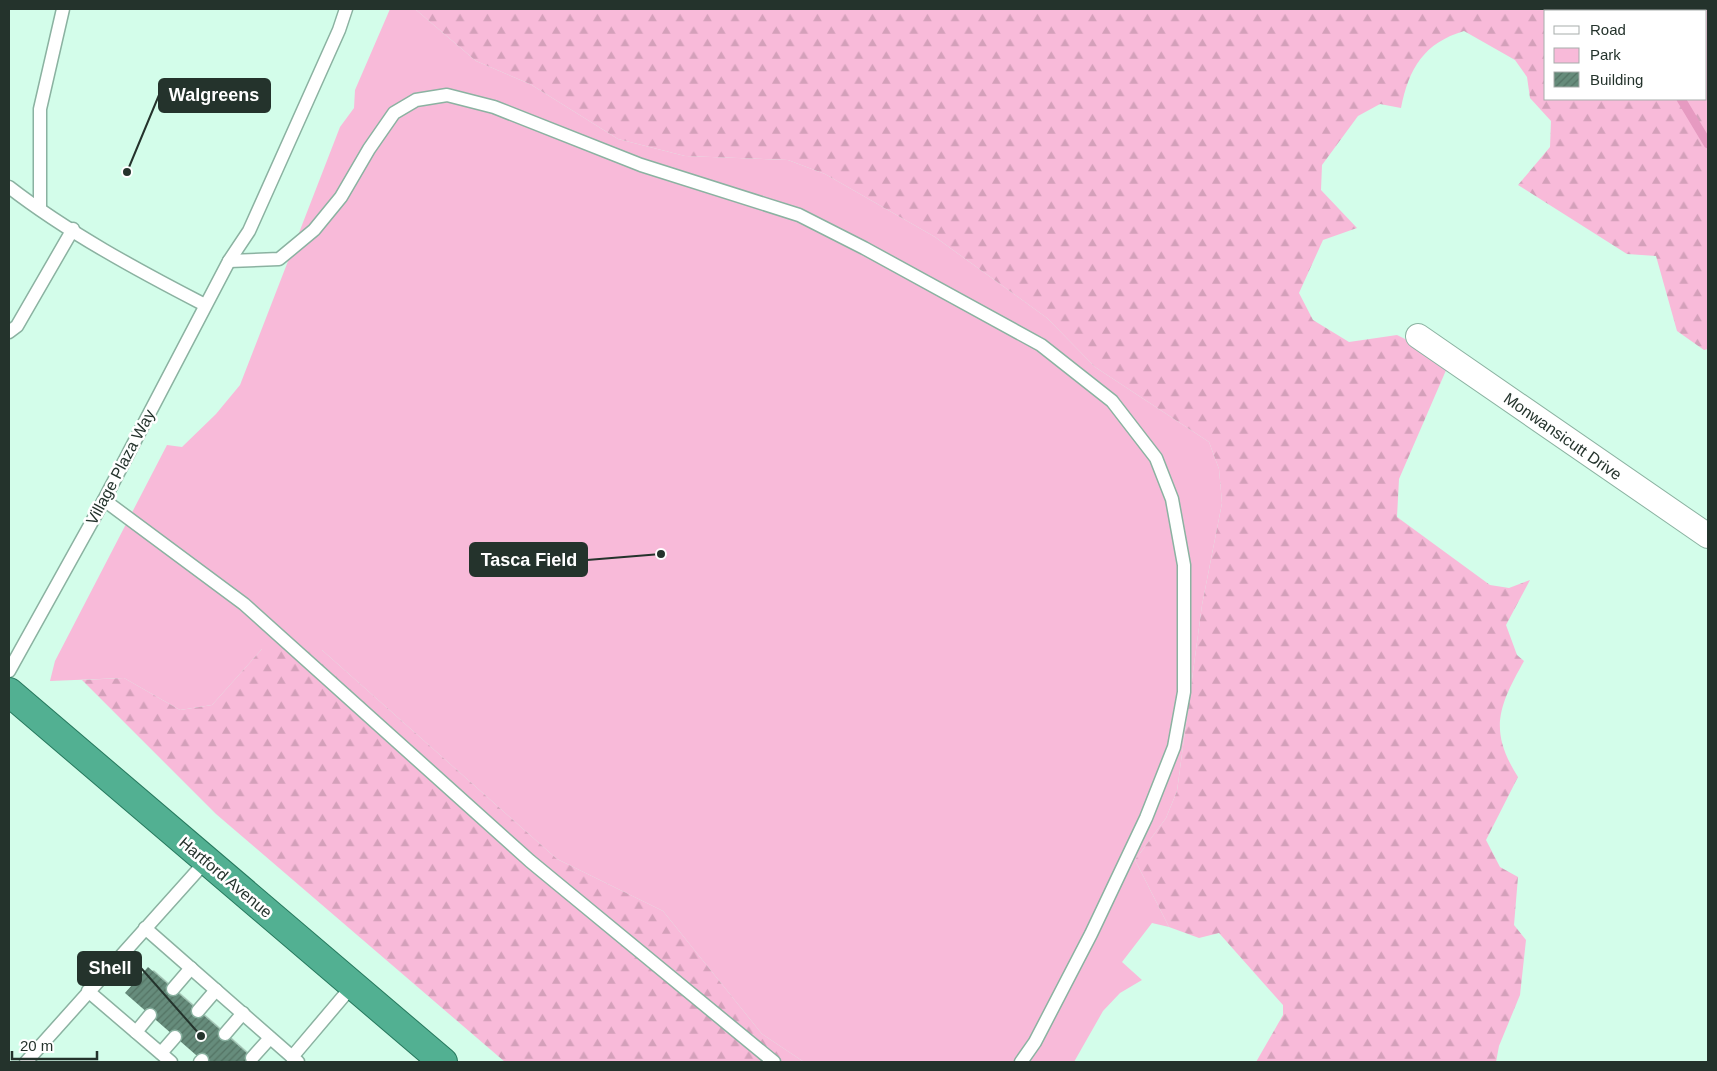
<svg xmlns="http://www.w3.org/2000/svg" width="1717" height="1071" viewBox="0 0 1717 1071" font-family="Helvetica,sans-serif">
  <defs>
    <pattern id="forest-firs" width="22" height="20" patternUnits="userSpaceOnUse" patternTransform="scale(1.25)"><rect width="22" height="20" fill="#f8bad9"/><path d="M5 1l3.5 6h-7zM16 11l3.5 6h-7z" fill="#d4a0ba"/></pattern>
    <pattern id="building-hatch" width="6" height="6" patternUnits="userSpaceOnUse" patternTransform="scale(1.25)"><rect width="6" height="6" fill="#668c7b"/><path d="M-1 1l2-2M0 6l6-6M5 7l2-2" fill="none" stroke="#547365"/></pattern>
    <filter id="shadow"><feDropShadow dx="5.5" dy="3" stdDeviation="0" flood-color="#0004"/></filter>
  </defs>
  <rect width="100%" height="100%" fill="#d3fdea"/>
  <polygon fill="#f8bad9" points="390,9 415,9 476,61 530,84 618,139 685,156 788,160 825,174 935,237 1047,318 1095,367 1209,442 1219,469 1222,503 1202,605 1177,791 1166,818 1135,860 1169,927 1152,923 1122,962 1142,980 1120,993 1103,1011 1074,1062 804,1062 762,1034 663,911 557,859 322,650 262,649 212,705 180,710 124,678 50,681 55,661 167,445 182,447 216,414 240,385 340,127 354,108 355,90"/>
  <g fill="url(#forest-firs)" fill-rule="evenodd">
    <path d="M411,9H1708V349L1704,350L1677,331L1656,256L1627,254L1518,185L1550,147L1551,121L1530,98L1527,77L1515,60L1464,31C1424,43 1409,68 1401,108L1380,104L1358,116L1322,165L1321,190L1357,228L1323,240L1299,293L1313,320L1349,342L1397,335L1437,355L1447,368L1399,479L1397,517L1490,585L1509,588L1530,580L1506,625L1517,655L1524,661C1499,706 1488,730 1518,777L1486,840L1500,867L1518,877L1514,925L1526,940L1520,995L1499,1046L1496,1062H1256L1283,1015V1005L1219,933L1199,938L1169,927L1135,860L1166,818L1177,791L1202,605L1222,503L1219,469L1209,442L1095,367L1047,318L935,237L825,174L788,160L685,156L618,139L530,84L476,61L415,9ZM1546,11H1706V99H1546Z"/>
    <polygon points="300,644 322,650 557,859 663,911 762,1034 804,1062 505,1062 216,814 82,680 124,678 180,710 212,705 262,649"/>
  </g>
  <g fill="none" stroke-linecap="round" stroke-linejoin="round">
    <g stroke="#e69ac1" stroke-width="9">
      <polyline points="1626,9 1627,11"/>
      <polyline points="1681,99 1708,144"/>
    </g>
  </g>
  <polygon fill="url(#building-hatch)" filter="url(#shadow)" points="148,967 225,1034 257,1062 204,1062 125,993"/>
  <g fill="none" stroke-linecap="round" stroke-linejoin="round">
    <defs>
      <g id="service">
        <path d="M9,187C67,232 139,271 205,305"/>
        <polyline points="40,209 40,109 63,9"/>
        <polyline points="229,261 279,259 314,230 341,197 369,149 394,113 416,100 447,95 494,107 641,165 799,215 864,248 1041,345 1112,401 1156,458 1172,499 1184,565 1184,692 1174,747 1146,818 1091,934 1035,1042 1021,1062"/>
        <polyline points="9,332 17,326 73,229"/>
        <polyline points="104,500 244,604 530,861 774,1062"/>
        <polyline points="9,671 104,500 229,261 249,231 339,30 346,9"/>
        <polyline points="145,928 298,1062"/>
        <polyline points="173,989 191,968"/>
        <polyline points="88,991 171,1062"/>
        <polyline points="198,1011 216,990"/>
        <polyline points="136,1032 150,1015"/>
        <polyline points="225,1034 243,1013"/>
        <polyline points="161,1053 175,1037"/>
        <polyline points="292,1057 353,985"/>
        <polyline points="252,1058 270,1038"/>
        <polyline points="26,1062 206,861"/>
        <polyline points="200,1062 202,1060"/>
      </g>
      <polyline id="minor" points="1418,336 1708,536"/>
      <polyline id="trunk" points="9,692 443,1062"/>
    </defs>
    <use href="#service" stroke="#8bb2a1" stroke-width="15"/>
    <use href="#minor" stroke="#8bb2a1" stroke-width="26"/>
    <use href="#trunk" stroke="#26785d" stroke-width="30"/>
    <use href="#service" stroke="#fff" stroke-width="12"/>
    <use href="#minor" stroke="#fff" stroke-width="24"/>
    <use href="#trunk" stroke="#52b092" stroke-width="28"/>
  </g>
  <g text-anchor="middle" stroke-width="5" stroke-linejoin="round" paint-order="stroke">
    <g font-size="16" fill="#24332c" stroke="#fff">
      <text transform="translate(1563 436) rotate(35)" y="6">Monwansicutt Drive</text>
      <text transform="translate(120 467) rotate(-62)" y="6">Village Plaza Way</text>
      <text transform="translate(226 877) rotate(40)" y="6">Hartford Avenue</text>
    </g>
  </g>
  <path fill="none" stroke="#24332c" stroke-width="2" d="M127 172L159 95M661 554L587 560M201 1036L141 968"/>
  <g fill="#24332c" stroke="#fff" stroke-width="2">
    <circle cx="127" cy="172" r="5"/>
    <circle cx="661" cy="554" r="5"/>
    <circle cx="201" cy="1036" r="5"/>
  </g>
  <g fill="#24332c" stroke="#24332c" stroke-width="2">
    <rect x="159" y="79" width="111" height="33" rx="5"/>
    <rect x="470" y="543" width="117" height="33" rx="5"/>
    <rect x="78" y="952" width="63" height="33" rx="5"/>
  </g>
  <g font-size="18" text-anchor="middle" font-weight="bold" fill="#fff">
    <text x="214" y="101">Walgreens</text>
    <text x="529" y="566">Tasca Field</text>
    <text x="110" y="974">Shell</text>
  </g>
  <rect width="1717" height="1071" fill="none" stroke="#24332c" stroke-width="20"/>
  <rect x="1544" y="10" width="162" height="90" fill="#ffffff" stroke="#a7adab"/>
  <rect x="1554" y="26" width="25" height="8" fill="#ffffff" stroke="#a7adab"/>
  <text x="1590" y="35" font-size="15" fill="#24332c">Road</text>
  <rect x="1554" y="48" width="25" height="15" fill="#f8bad9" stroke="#a7adab"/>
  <text x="1590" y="60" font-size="15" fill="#24332c">Park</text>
  <rect x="1554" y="72" width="25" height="15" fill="url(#building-hatch)" stroke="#a7adab"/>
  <text x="1590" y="85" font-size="15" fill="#24332c">Building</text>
  <path d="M12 1051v8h85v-8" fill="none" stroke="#24332c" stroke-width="2.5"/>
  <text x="20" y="1051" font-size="15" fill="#24332c" stroke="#ffffff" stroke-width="4" paint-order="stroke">20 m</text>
</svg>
